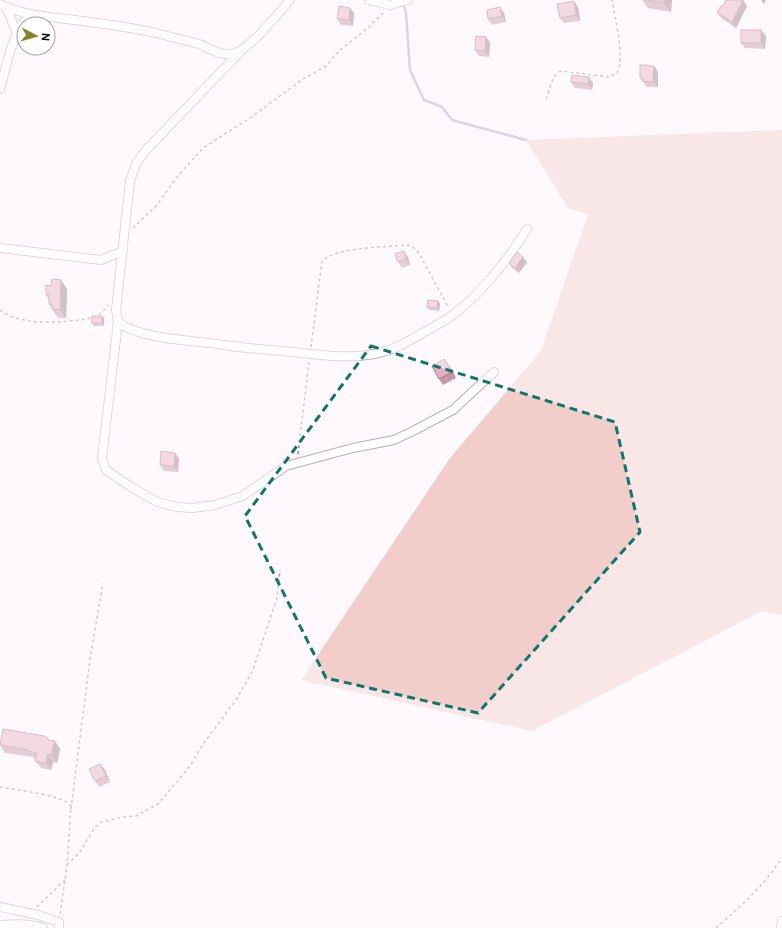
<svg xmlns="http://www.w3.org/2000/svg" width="782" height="928" viewBox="0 0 782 928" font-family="Roboto,sans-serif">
  <rect width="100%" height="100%" fill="#fff9fe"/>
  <polygon fill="#f2ceca" points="782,130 782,615 762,611 532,731 301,680 450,458 541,351 588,214 568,208 526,140"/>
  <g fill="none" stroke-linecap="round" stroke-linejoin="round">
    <polyline stroke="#a3a8d4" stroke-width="2.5" points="403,2 406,13 410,70 424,100 442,107 452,120 526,140"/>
    <defs>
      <g id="minor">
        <polyline points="369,0 390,5 408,0"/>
        <path d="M0,4C22,15 49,17 74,20C104,24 134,27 164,35C175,38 187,41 199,44C209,48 220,56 231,54C249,52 277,14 290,0"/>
        <polyline points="6,7 17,33"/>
        <path d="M240,52L148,148L137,162L130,181L116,310L118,322C140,339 189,340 217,344C242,348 267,350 292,352C319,355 347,359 374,354C392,351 407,342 423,333C433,327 445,321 454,314C480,295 510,257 527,229"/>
        <path d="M0,89C7,65 12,31 31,14"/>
        <polyline points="0,248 101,260 123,251"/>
        <polyline points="118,322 102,458 106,470 131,487 157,502 177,507 192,508 215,505 243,496 286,466 353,448 394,440 413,431 453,410 494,372"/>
        <polyline points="0,907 38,915 59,922 59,928"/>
        <path d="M0,925C14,924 29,923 43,928"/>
        <polyline points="781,928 782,921"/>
      </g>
    </defs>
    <use href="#minor" stroke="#b9b0b8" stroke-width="10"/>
    <g stroke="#979296" stroke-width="1.5" stroke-dasharray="3 3" stroke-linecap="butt">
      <path d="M546,99C550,90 552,74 561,71L610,77L617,73C625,57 615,18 612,0"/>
      <polyline points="133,228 157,205 177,177 203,148 250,118 303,79 326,66 339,51 369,27 384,12"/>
      <path d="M0,310C19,325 56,323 79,320C86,319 94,318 100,314C103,312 106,308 108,305"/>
      <path d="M311,347L322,261C337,247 387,247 408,245L413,247L418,252L449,308"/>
      <polyline points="298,454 309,362"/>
      <path d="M0,787C15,790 64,795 71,806L67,865L60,915"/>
      <polyline points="71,809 90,659 103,583"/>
      <polyline points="67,865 80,852 95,827 102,822 123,817 136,816 158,804 190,766 203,744 236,700 253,670 277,598 280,570"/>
      <polyline points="37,907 65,880"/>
      <path d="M716,928C734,912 752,897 767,878C773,872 776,865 782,859"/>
    </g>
    <use href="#minor" stroke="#fff" stroke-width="8"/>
  </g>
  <g fill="#c498a5">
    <polygon points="642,0 672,0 671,12 648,8"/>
    <polygon points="747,6 736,28 721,18 717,12 722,7"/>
    <polygon points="578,7 580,21 564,23 560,18"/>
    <polygon points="350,8 354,13 353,26 341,25 337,19"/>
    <polygon points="504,13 506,22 492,25 488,19"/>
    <polygon points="766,36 765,49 745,48 741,43"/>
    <polygon points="486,37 490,43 489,57 479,56 475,50"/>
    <polygon points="648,65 649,66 654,66 658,72 658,87 647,87 640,78"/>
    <polygon points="571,82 593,83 592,90 575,88"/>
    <polygon points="408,257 410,265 402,268 398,262"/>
    <polygon points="527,262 519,273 513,269 509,263"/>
    <polygon points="67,289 66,318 58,318 52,309 52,308 49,304 49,300 46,295"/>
    <polygon points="438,301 440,304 439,311 429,310 427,307"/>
    <polygon points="102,316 104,319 104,326 94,326 92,323"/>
    <polygon points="449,365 456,378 443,385 439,379"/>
    <polygon points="179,458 178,472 164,471 160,465"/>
    <polygon points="49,740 55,741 60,749 57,763 53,762 51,770 41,768 35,761 36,759 34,759 33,757 5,753 0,745"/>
    <polygon points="100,764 105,770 110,782 99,787 95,781"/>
  </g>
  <g fill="#a07c86">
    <polygon points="665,0 672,0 671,12 664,3"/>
    <polygon points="743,0 747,6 736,28 732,22"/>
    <polygon points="761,0 766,0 764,4"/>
    <polygon points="574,1 578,7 580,21 576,15"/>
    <polygon points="500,7 504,13 506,22 502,16"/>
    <polygon points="350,8 354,13 353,26 349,20"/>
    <polygon points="761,30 766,36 765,49 761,43"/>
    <polygon points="486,37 490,43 489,57 485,51"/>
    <polygon points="654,66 658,72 658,87 653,82"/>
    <polygon points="589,77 593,83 592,90 588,84"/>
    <polygon points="404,251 408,257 410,265 406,259"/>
    <polygon points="523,257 527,262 519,273 515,268"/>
    <polygon points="61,280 67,289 66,318 60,310"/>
    <polygon points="438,301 440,304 439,311 437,308"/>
    <polygon points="102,316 104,319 104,326 102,323"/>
    <polygon points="444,359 449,365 456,378 452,372"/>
    <polygon points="175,453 179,458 178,472 174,466"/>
    <polygon points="55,741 60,749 57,763 51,755"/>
    <polygon points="48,754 53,762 51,770 46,763"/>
    <polygon points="100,764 105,770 110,782 106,776"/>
  </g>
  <g fill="#e4b1c0" stroke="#a07c86">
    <polygon points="646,0 665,0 664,3"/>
    <polygon points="726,0 743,0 732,22 717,12 721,6 722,7"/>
    <polygon points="574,1 576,15 560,18 557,4"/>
    <polygon points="339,6 350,8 349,20 337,19"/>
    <polygon points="500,7 502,16 488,19 487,10"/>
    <rect x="741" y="30" width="20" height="13"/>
    <polygon points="476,36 486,37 485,51 475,50"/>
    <polygon points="640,65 648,65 648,66 654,66 653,82 643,81 643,78 640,78"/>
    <polygon points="572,75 589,77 588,84 571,82"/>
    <polygon points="404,251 406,259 398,262 395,254"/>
    <polygon points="517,252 523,257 515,268 509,263"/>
    <polygon points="52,279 61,280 60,310 52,309 52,304 49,304 49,295 46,295 46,285 51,286"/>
    <polygon points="428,300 438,301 437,308 427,307"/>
    <rect x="92" y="316" width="10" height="7"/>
    <polygon points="444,359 452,372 439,379 432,366"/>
    <polygon points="161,451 175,453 174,466 160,465"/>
    <polygon points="3,729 44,736 48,738 48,740 55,741 51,755 48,754 46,763 35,761 37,753 28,751 28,750 0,745"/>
    <polygon points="100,764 106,776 95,781 89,769"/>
  </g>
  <path d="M0 0H782V928H0ZM371,346L615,422L640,532L478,713L326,678L245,516Z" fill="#fff9fe" fill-opacity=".55" fill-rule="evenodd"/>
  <path fill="none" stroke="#0f766e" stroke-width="3" stroke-dasharray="8 5" stroke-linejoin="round" d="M371,346L615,422L640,532L478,713L326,678L245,516Z"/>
  <g transform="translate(36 36) rotate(96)"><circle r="19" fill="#ffffff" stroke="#9f9d9f"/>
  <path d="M0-3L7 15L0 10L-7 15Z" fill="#8a822a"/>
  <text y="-6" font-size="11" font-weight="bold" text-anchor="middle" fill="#0e0b0e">N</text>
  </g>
</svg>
